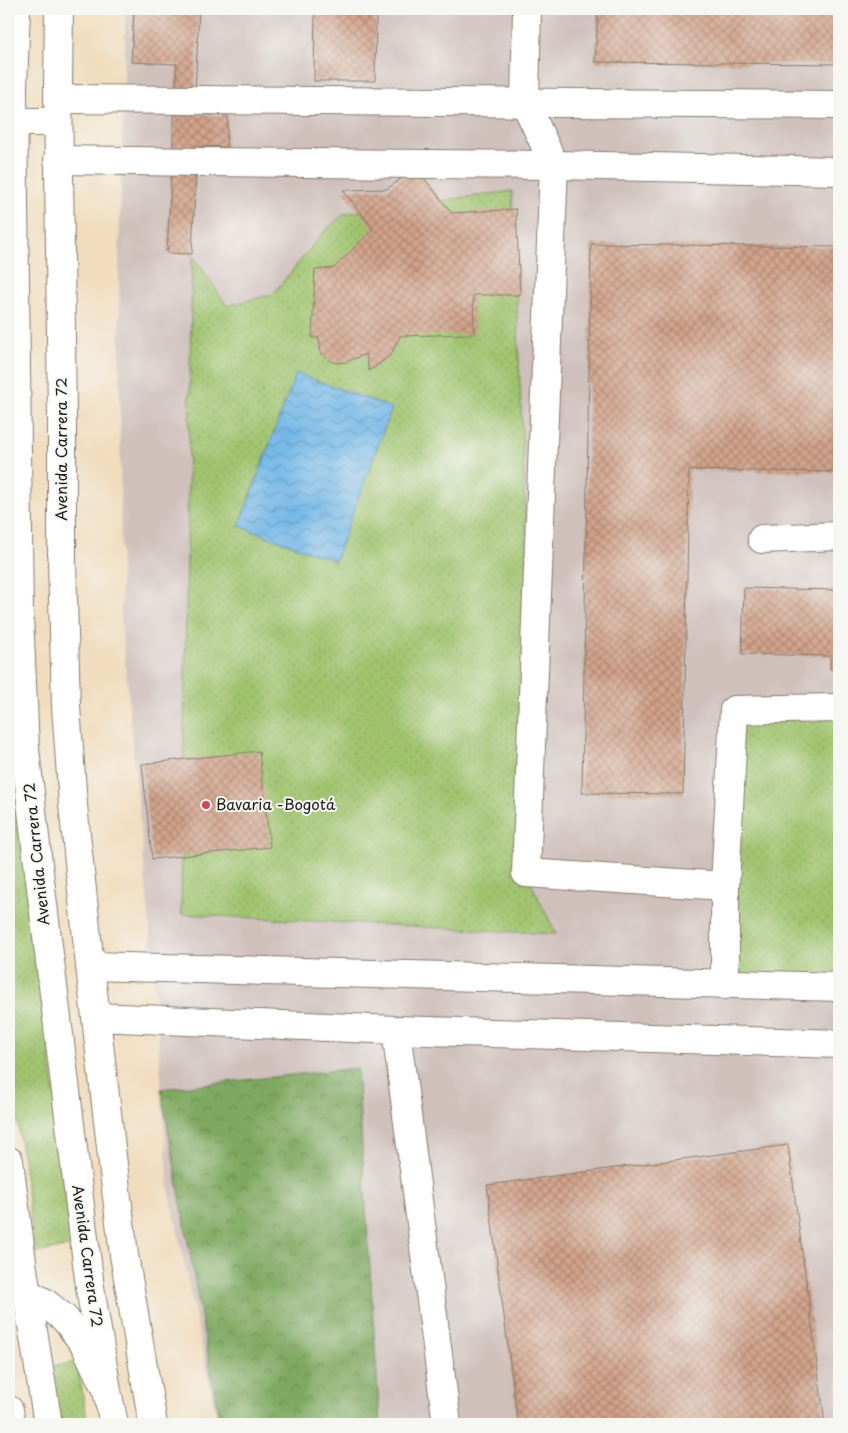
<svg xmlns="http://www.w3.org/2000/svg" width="848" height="1433" viewBox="0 0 848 1433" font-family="'Playpen Sans',sans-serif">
  <defs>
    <pattern id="grass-dots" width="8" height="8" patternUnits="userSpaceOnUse" patternTransform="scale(1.25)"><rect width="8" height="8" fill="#9fc36d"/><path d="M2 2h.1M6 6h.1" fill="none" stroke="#88a75e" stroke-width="1.8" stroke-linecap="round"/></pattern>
    <pattern id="forest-crowns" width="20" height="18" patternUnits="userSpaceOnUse" patternTransform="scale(1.25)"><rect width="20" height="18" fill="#7fa960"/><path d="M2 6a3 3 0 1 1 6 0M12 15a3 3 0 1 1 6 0" fill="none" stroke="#67894e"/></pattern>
    <pattern id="water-waves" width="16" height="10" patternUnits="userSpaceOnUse" patternTransform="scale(1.25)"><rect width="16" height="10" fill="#70b6e7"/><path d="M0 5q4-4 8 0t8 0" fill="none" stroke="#5b93ba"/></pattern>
    <pattern id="building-cross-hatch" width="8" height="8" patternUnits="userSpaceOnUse" patternTransform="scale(1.25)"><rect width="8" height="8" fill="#d2a38b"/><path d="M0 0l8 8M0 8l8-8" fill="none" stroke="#aa8471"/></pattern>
  </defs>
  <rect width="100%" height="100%" fill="#f6f6f2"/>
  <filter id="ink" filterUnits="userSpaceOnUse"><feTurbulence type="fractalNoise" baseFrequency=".02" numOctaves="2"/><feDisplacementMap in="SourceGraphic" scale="10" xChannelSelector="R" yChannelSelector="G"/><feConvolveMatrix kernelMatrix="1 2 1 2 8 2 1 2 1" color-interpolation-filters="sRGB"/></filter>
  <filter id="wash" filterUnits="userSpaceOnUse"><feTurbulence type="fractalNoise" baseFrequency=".0096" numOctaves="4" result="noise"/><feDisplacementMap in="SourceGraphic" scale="20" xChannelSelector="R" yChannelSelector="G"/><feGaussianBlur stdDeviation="1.12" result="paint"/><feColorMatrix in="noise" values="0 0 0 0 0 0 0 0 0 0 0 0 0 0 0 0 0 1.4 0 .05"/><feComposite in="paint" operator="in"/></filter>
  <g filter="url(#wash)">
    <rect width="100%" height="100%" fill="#f1ddbe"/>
    <polygon fill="#cfc0bb" points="126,9 839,9 839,1424 218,1424 169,1190 150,928 121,620 119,253"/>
    <g fill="url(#grass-dots)" stroke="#5e7044">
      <polygon points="512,191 533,694 526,873 556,934 181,914 192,254 227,306 273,294 323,233 344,214"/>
      <polygon points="9,643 19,821 37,946 73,1246 35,1253 9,1056"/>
      <polygon points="839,708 839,987 725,985 734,710"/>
      <polygon points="77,1362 88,1424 57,1424 50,1366"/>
    </g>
    <polygon fill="url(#forest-crowns)" stroke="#4e623e" points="357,1068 380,1424 220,1424 161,1089"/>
    <polygon fill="url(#water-waves)" stroke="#466982" points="296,373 392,408 335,561 239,526"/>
    <g id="blocks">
      <g fill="url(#building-cross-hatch)">
        <polygon points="134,9 199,9 194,114 228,116 226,147 197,146 192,254 167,253 177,64 131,62"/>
        <polygon points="315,9 376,9 375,81 314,81"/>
        <polygon points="598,9 839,9 839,64 595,62"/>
        <polygon points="416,168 452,213 516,209 520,295 473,295 474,334 400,336 391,355 369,371 366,354 346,362 336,363 328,360 321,354 319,338 312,338 315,270 334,268 373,229 343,190 387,189"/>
        <polygon points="591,244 839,247 839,472 689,470 683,794 582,793"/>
        <polygon points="836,571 839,571 839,669 830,669 831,656 742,654 744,588 835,590"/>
        <polygon points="259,751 270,847 152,859 142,764"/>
        <polygon points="788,1145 825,1424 518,1424 487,1185"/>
      </g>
    </g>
  </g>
  <g filter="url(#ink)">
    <use href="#blocks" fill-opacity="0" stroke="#867c6d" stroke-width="1"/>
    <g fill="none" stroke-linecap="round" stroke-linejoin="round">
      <defs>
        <g id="minor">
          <polyline points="527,9 525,102 554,165 526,873 725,886"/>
          <polyline points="58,99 839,105"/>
          <polyline points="9,122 58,122"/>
          <polyline points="58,160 202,162 554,165 839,171"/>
          <polyline points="762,539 839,536"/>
          <polyline points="90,966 839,987"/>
          <polyline points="725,985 725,886 734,710 839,708"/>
          <polyline points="96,1017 396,1030 839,1044"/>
          <polyline points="396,1030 447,1424"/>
          <polyline points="9,1292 27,1293 44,1302 65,1319 85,1345 102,1381"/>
        </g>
        <g id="highway">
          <polyline points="16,9 13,86 14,201 19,616 25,749 39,872 90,1287 107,1391 114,1424"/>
          <polyline points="59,9 58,85 62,420 62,561 66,706 73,805 90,966 112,1156 124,1255 153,1424"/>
          <polyline points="9,1161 23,1269 48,1424"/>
          <polyline points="9,1410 11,1424"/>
        </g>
      </defs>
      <use href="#minor" stroke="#867c6d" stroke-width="30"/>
      <use href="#highway" stroke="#867c6d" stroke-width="30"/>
      <use href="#minor" stroke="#fff" stroke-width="28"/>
      <use href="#highway" stroke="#fff" stroke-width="28"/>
    </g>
  </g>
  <circle fill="#d1495b" stroke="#f6f6f2" stroke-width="2" cx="206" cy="805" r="5"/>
  <g text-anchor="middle" stroke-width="4" stroke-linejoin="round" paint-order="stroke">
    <g font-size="15" fill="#1c1c1c" stroke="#f6f6f2">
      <text transform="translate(62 449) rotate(-90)" y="5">Avenida Carrera 72</text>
      <text transform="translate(37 854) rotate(-96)" y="5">Avenida Carrera 72</text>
      <text transform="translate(87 1256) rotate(82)" y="5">Avenida Carrera 72</text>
    </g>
    <g font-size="15" fill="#1c1c1c" stroke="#f6f6f2" text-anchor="start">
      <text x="216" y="810">Bavaria -Bogotá</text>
    </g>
  </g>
  <rect width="848" height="1433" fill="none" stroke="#f6f6f2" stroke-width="30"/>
</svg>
